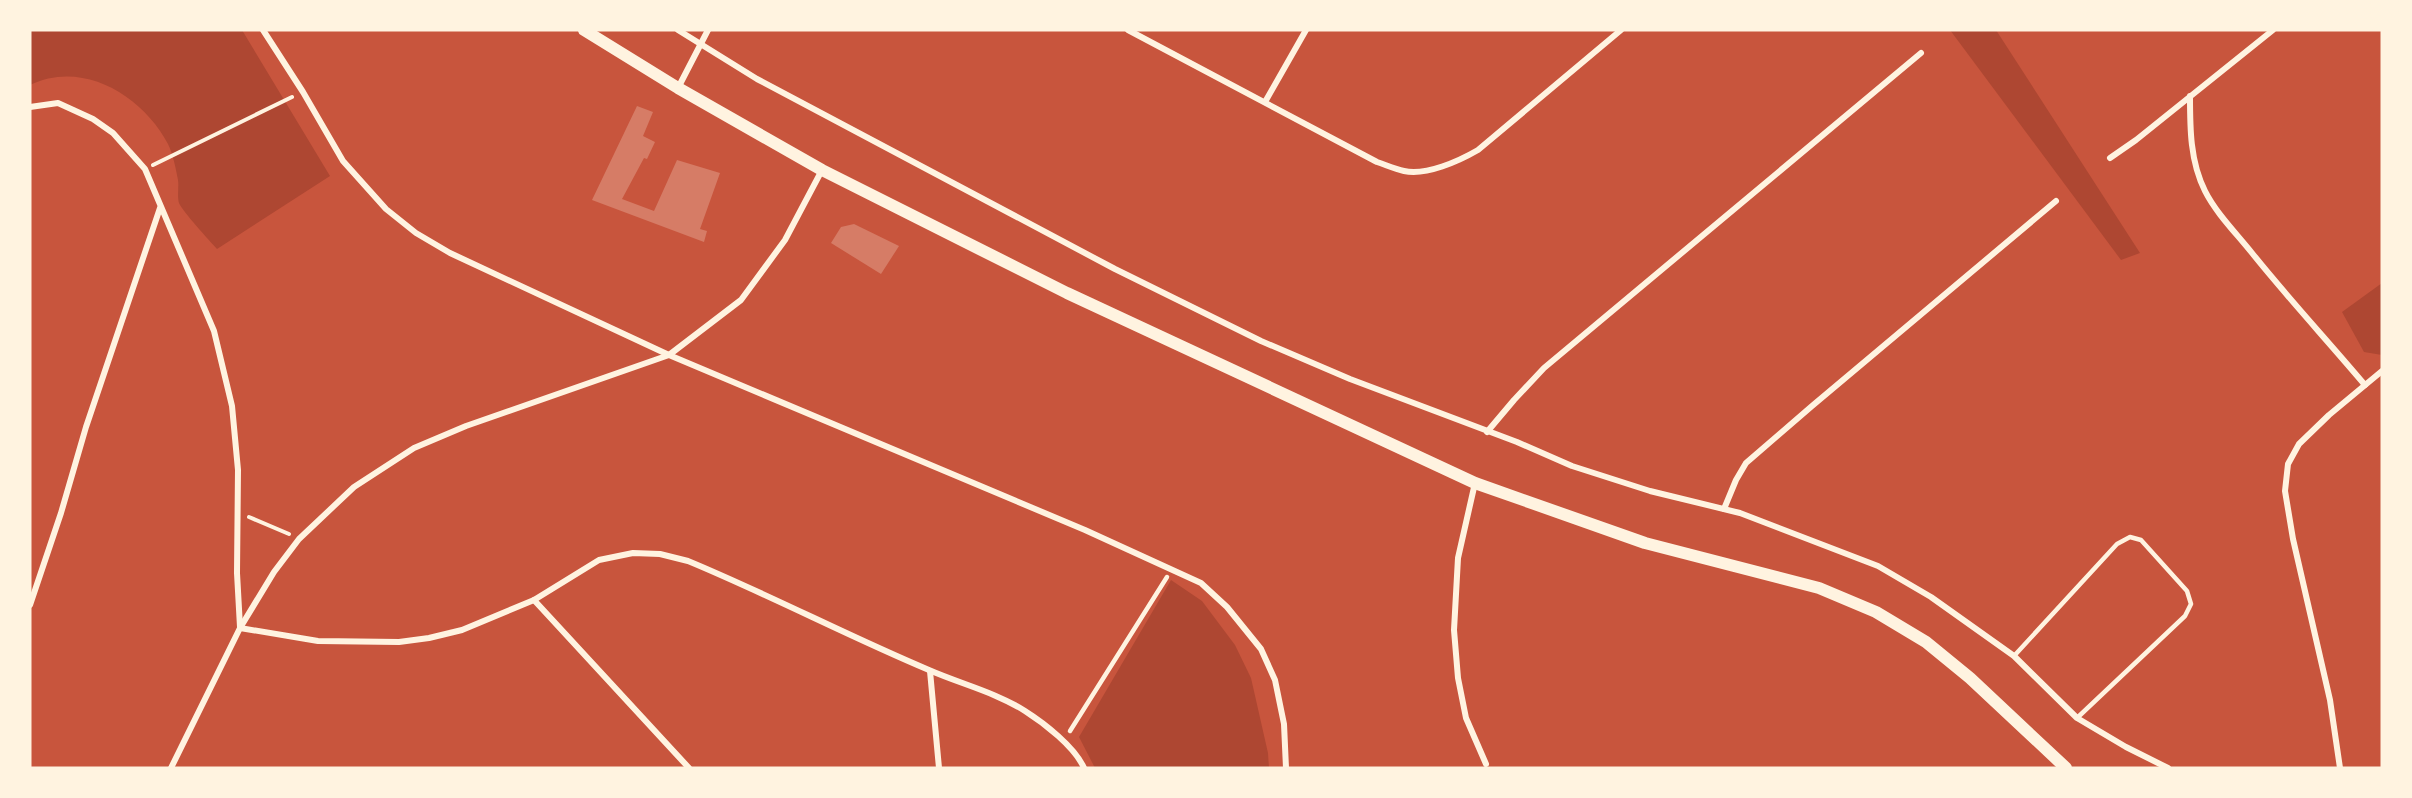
<svg xmlns="http://www.w3.org/2000/svg" width="2412" height="798" viewBox="0 0 2412 798" font-family="'Varela Round',sans-serif">
  <rect width="100%" height="100%" fill="#c8553d"/>
  <g fill="#ae4732">
    <path d="M30,30H242L330,176L217,249C209,240 183,212 179,203C177,196 179,187 178,180C176,169 173,154 168,144C143,96 83,59 30,85Z"/>
    <polygon points="1950,30 1996,30 2140,253 2121,260"/>
    <polygon points="2382,283 2382,355 2364,352 2342,312"/>
    <polygon points="1171,580 1202,601 1235,645 1251,678 1268,753 1269,768 1095,768 1079,737"/>
  </g>
  <g fill="#d67c66">
    <polygon points="637,106 653,112 643,136 655,142 647,159 644,158 622,199 654,211 677,160 720,173 700,229 707,231 704,242 592,200"/>
    <polygon points="854,224 899,246 881,274 831,243 841,227"/>
  </g>
  <g fill="none" stroke-linecap="round" stroke-linejoin="round">
    <g stroke="#fff3e0" stroke-width="4">
      <polyline points="153,165 292,97"/>
      <polyline points="249,517 289,534"/>
    </g>
    <g stroke="#fff3e0" stroke-width="4.5">
      <polyline points="2014,656 2117,544 2130,537 2141,540 2187,591 2191,604 2185,616 2077,718"/>
      <polyline points="1070,731 1167,577"/>
    </g>
    <g stroke="#fff3e0" stroke-width="6">
      <polyline points="263,30 303,92 343,161 386,209 416,233 450,253 669,355 1085,530 1201,583 1227,607 1261,649 1275,680 1284,724 1286,768"/>
      <polyline points="678,30 757,79 1115,269 1261,341 1350,379 1517,442 1572,466 1650,491 1740,513 1878,566 1931,597 2014,656 2077,718 2126,747 2168,768"/>
      <path d="M1128,30L1377,162C1386,165 1395,169 1404,171C1426,176 1459,161 1478,150L1621,30"/>
      <polyline points="678,88 708,30"/>
      <path d="M2190,96C2190,128 2190,161 2205,191C2216,213 2236,233 2252,253C2288,298 2328,341 2365,385"/>
      <polyline points="1265,102 1306,30"/>
      <polyline points="30,107 58,103 93,119 113,133 145,169 214,331 232,406 238,470 237,573 240,627"/>
      <polyline points="2110,158 2136,140 2273,30"/>
      <polyline points="1487,432 1514,400 1544,368 1921,53"/>
      <polyline points="1475,483 1458,558 1454,630 1458,678 1466,718 1486,764"/>
      <polyline points="1724,509 1736,480 1746,463 1812,406 2056,201"/>
      <polyline points="534,600 689,768"/>
      <polyline points="30,605 61,513 86,427 160,208"/>
      <path d="M240,628L318,641L399,642L429,638L462,630L534,600L599,560L633,553L660,554L688,561C770,595 848,636 929,670C961,684 995,692 1025,711C1044,723 1075,747 1084,768"/>
      <polyline points="930,671 939,768"/>
      <polyline points="171,768 240,628 274,572 299,539 354,487 414,448 466,426 669,355 741,300 785,240 822,170"/>
      <polyline points="2340,768 2330,700 2293,539 2285,491 2288,464 2299,444 2329,415 2382,371"/>
    </g>
    <polyline stroke="#fff3e0" stroke-width="12" points="584,30 678,88 822,170 1067,293 1475,483 1645,543 1819,588 1876,612 1926,642 1970,678 2066,768"/>
  </g>
  <rect width="2412" height="798" fill="none" stroke="#fff3e0" stroke-width="63"/>
</svg>
